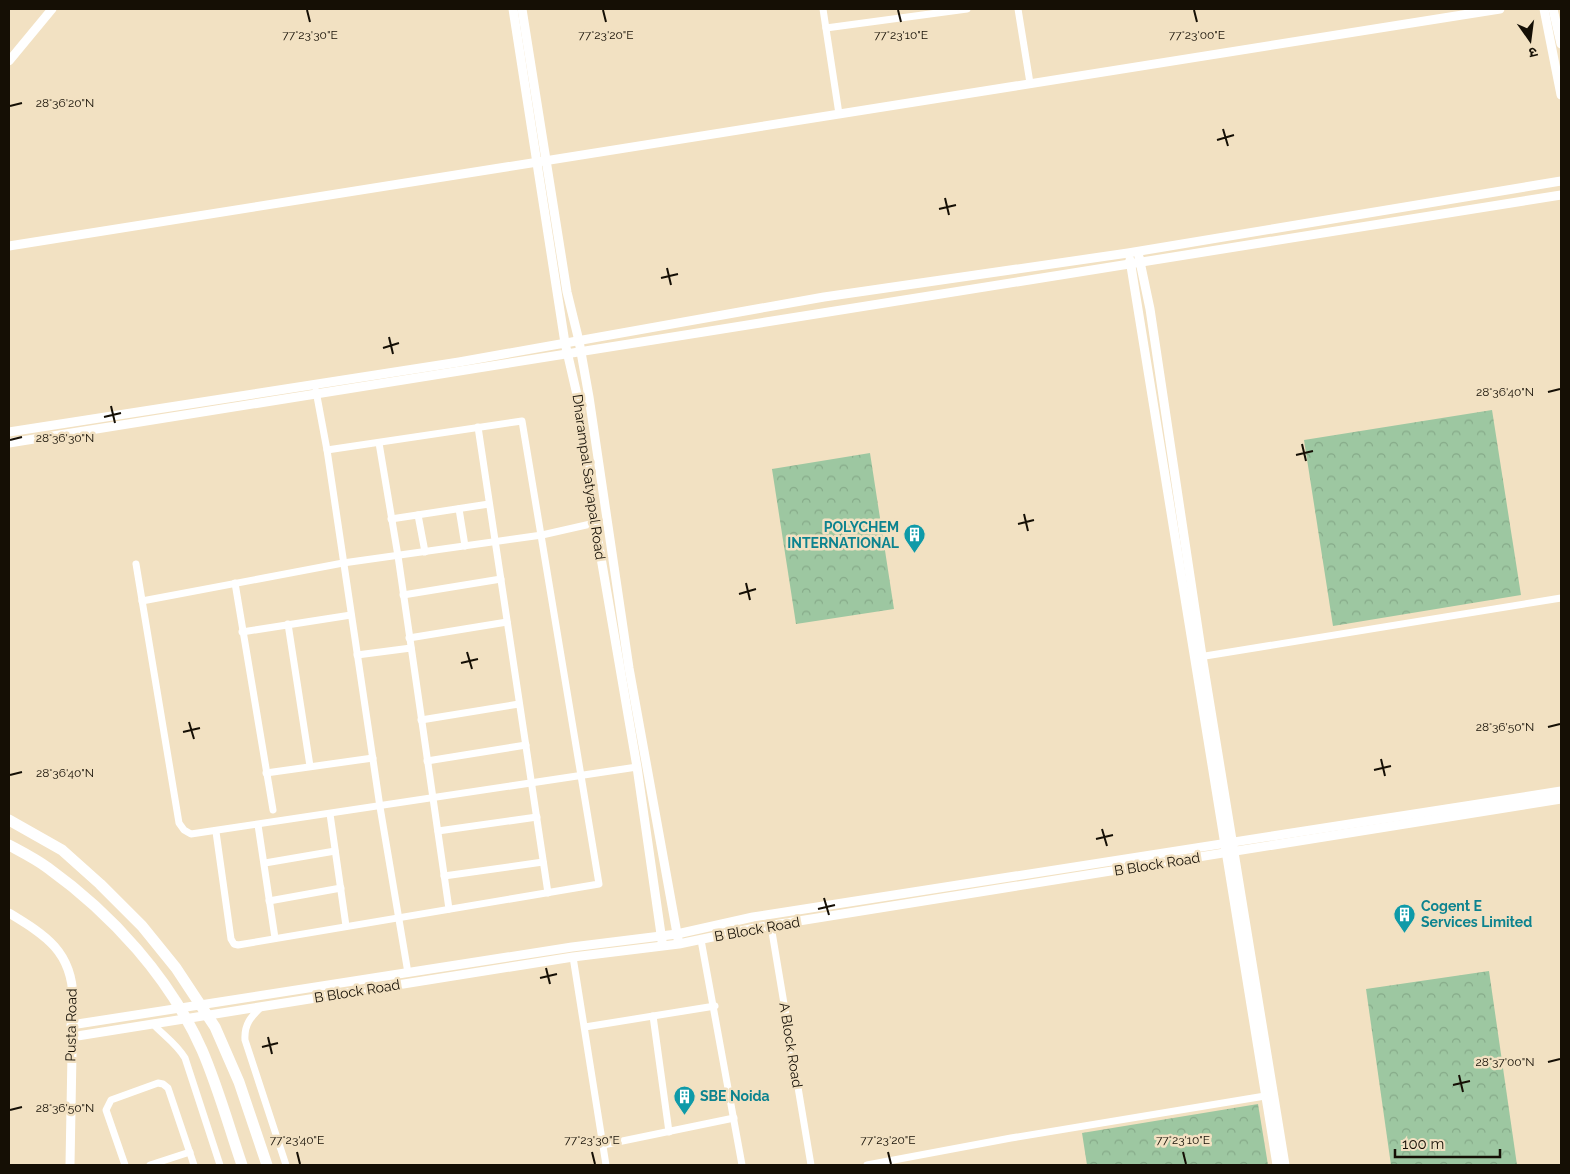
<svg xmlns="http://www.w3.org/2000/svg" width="1570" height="1174" viewBox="0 0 1570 1174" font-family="Raleway,'Noto Sans Devanagari',sans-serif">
  <defs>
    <pattern id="forest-crowns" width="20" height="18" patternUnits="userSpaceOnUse" patternTransform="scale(1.25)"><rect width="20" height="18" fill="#9dc7a1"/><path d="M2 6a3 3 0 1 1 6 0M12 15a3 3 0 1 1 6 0" fill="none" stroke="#86aa89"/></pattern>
  </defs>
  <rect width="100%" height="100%" fill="#f2e1c2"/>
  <g fill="url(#forest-crowns)">
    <polygon points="1492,410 1521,595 1333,626 1304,440"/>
    <polygon points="870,453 894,609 796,624 772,469"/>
    <polygon points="1489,971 1517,1165 1391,1165 1366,989"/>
    <polygon points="1258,1104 1268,1165 1087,1165 1082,1133"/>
  </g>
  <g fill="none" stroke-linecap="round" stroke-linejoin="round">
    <g stroke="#fff" stroke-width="7">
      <polyline points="823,9 839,114"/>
      <polyline points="1018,9 1030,83"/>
      <polyline points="826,28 967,9"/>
      <polyline points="316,391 327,450 380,807 408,973"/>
      <polyline points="478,427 548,893"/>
      <polyline points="379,443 398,556 449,909"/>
      <polyline points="459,509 465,546"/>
      <polyline points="418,515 425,552"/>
      <polyline points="391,519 489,504"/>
      <polyline points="136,564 179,823 184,830 191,834 637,767"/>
      <polyline points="235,583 273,810"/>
      <polyline points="403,595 501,579"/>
      <polyline points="142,601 343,563 542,535 595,523"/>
      <polyline points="288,624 310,766"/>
      <polyline points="242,632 351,615"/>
      <polyline points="409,638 507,622"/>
      <polyline points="357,655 411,648"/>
      <polyline points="1199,657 1561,598"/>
      <polyline points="421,720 519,704"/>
      <polyline points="427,761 526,745"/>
      <polyline points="266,773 373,758"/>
      <polyline points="330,814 346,926"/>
      <polyline points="258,825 275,938"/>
      <polyline points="438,831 537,817"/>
      <polyline points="216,832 231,939 234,944 238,945 599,884 522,421 327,450"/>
      <polyline points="265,863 335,851"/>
      <polyline points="444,876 543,862"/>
      <polyline points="269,901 341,888"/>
      <polyline points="771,926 811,1165"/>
      <polyline points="701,940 742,1165"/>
      <polyline points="573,957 606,1165"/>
      <path d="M261,1007C251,1017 244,1024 245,1040L286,1165"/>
      <polyline points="653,1016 669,1132"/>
      <path d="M153,1024C164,1036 176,1043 185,1058L220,1165"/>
      <polyline points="585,1027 715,1006"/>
      <polyline points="603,1145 734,1118"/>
      <polyline points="125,1165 106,1110 111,1100 158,1083 163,1084 168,1088 194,1165"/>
      <polyline points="150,1165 190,1152"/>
      <polyline points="867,1165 1011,1138 1271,1095"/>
    </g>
    <g stroke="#fff" stroke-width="9">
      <polyline points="513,9 565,343 578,399 595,523 637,767 662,941"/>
      <polyline points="522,9 567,292 579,341 589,397 629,668 678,939"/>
      <polyline points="1544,9 1561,95"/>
      <polyline points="1553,9 1561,44"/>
      <polyline points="9,61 52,9"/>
      <polyline points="9,246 1500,9"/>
      <polyline points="1139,257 1150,309 1202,656 1285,1165"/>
      <polyline points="1130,260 1277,1165"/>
      <polyline points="9,432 459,362 824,297 1128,253 1561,181"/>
      <polyline points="9,443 1561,195"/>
      <path d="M9,913C45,935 72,951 73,998L70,1165"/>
      <polyline points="71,1025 572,947 677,934 753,917 1561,791"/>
      <polyline points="71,1037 573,957 679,944 755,928 1561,799"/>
    </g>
    <g stroke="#fff" stroke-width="11">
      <polyline points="9,820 62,850 100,884 142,926 176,968 215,1027 239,1082 267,1165"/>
      <path d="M9,845C22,852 36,859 48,868C112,914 170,978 202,1050C218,1087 229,1127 242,1165"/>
    </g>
  </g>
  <path fill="none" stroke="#150f05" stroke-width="2" d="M307,10L310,22M603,10L606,22M898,10L901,22M1194,10L1197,22M10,106L22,103M1223,129L1228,146M1217,140L1234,135M945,198L949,215M939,209L956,205M667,268L671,285M661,278L678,274M389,337L393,354M383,348L399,343M1548,392L1560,389M111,406L115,423M104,417L121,413M10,440L22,437M1302,444L1306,461M1296,455L1313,451M1024,514L1028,531M1018,524L1034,520M746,583L750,600M739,594L756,589M467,652L472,669M461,663L478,659M189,722L194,739M1548,727L1560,724M183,732L200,728M1381,759L1385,776M1374,770L1391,766M10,775L22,772M1102,829L1107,846M1096,839L1113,835M824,898L829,915M818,909L835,905M546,968L550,984M540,978L557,974M268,1037L272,1054M262,1047L278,1043M1548,1062L1560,1059M1459,1075L1463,1092M1453,1085L1470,1081M10,1110L22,1107M297,1152L300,1164M592,1152L595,1164M888,1152L891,1164M1183,1152L1186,1164"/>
  <defs>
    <symbol id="building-pin" viewBox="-11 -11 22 30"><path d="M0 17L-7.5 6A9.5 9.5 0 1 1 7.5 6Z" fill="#0f9aa8" stroke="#f2e1c2"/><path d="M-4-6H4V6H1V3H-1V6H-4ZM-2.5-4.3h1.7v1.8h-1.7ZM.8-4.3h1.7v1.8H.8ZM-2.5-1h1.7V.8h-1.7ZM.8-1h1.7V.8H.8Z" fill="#fff"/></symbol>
  </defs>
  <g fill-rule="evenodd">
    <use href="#building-pin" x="902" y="522" width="25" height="34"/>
    <use href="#building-pin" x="1392" y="902" width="25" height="34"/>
    <use href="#building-pin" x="672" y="1084" width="25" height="34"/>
  </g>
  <g text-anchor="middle" stroke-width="5" stroke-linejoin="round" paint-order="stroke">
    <g font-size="14" fill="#150f05" stroke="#f2e1c2">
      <text transform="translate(589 477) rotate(82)" y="5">Dharampal Satyapal Road</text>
      <text transform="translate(1157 864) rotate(-9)" y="5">B Block Road</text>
      <text transform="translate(757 929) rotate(-10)" y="5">B Block Road</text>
      <text transform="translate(357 991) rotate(-9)" y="5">B Block Road</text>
      <text transform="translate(71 1025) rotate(-89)" y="5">Pusta Road</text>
      <text transform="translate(791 1045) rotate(81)" y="5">A Block Road</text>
    </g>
    <g font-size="14" font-weight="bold" fill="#0d838f" stroke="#f2e1c2" text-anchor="start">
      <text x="899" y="532" text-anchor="end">POLYCHEM<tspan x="899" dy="16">INTERNATIONAL</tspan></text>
      <text x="1421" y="911">Cogent E<tspan x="1421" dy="16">Services Limited</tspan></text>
      <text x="700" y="1101">SBE Noida</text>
    </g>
  </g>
  <g font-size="12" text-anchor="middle" fill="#150f05" stroke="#f2e1c2" stroke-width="5" stroke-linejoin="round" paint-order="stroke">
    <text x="310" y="39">77°23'30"E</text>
    <text x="606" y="39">77°23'20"E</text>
    <text x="901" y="39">77°23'10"E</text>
    <text x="1197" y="39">77°23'00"E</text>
    <text x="65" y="107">28°36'20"N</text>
    <text x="1505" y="396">28°36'40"N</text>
    <text x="65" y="442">28°36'30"N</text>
    <text x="1505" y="731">28°36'50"N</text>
    <text x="65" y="777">28°36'40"N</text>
    <text x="1505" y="1066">28°37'00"N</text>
    <text x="65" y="1112">28°36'50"N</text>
    <text x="297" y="1144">77°23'40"E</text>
    <text x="592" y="1144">77°23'30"E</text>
    <text x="888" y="1144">77°23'20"E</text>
    <text x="1183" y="1144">77°23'10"E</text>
  </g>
  <rect width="1570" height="1174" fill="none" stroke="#150f05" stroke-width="20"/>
  <g transform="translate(1530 40) rotate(166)" stroke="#f2e1c2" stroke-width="4" paint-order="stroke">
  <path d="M0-4L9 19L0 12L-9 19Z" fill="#150f05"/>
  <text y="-8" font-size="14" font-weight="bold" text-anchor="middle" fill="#150f05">उ</text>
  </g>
  <path d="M1395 1149v8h105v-8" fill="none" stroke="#150f05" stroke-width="2.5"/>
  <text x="1402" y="1149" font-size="15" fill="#150f05" stroke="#f2e1c2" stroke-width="4" paint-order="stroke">100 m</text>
</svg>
